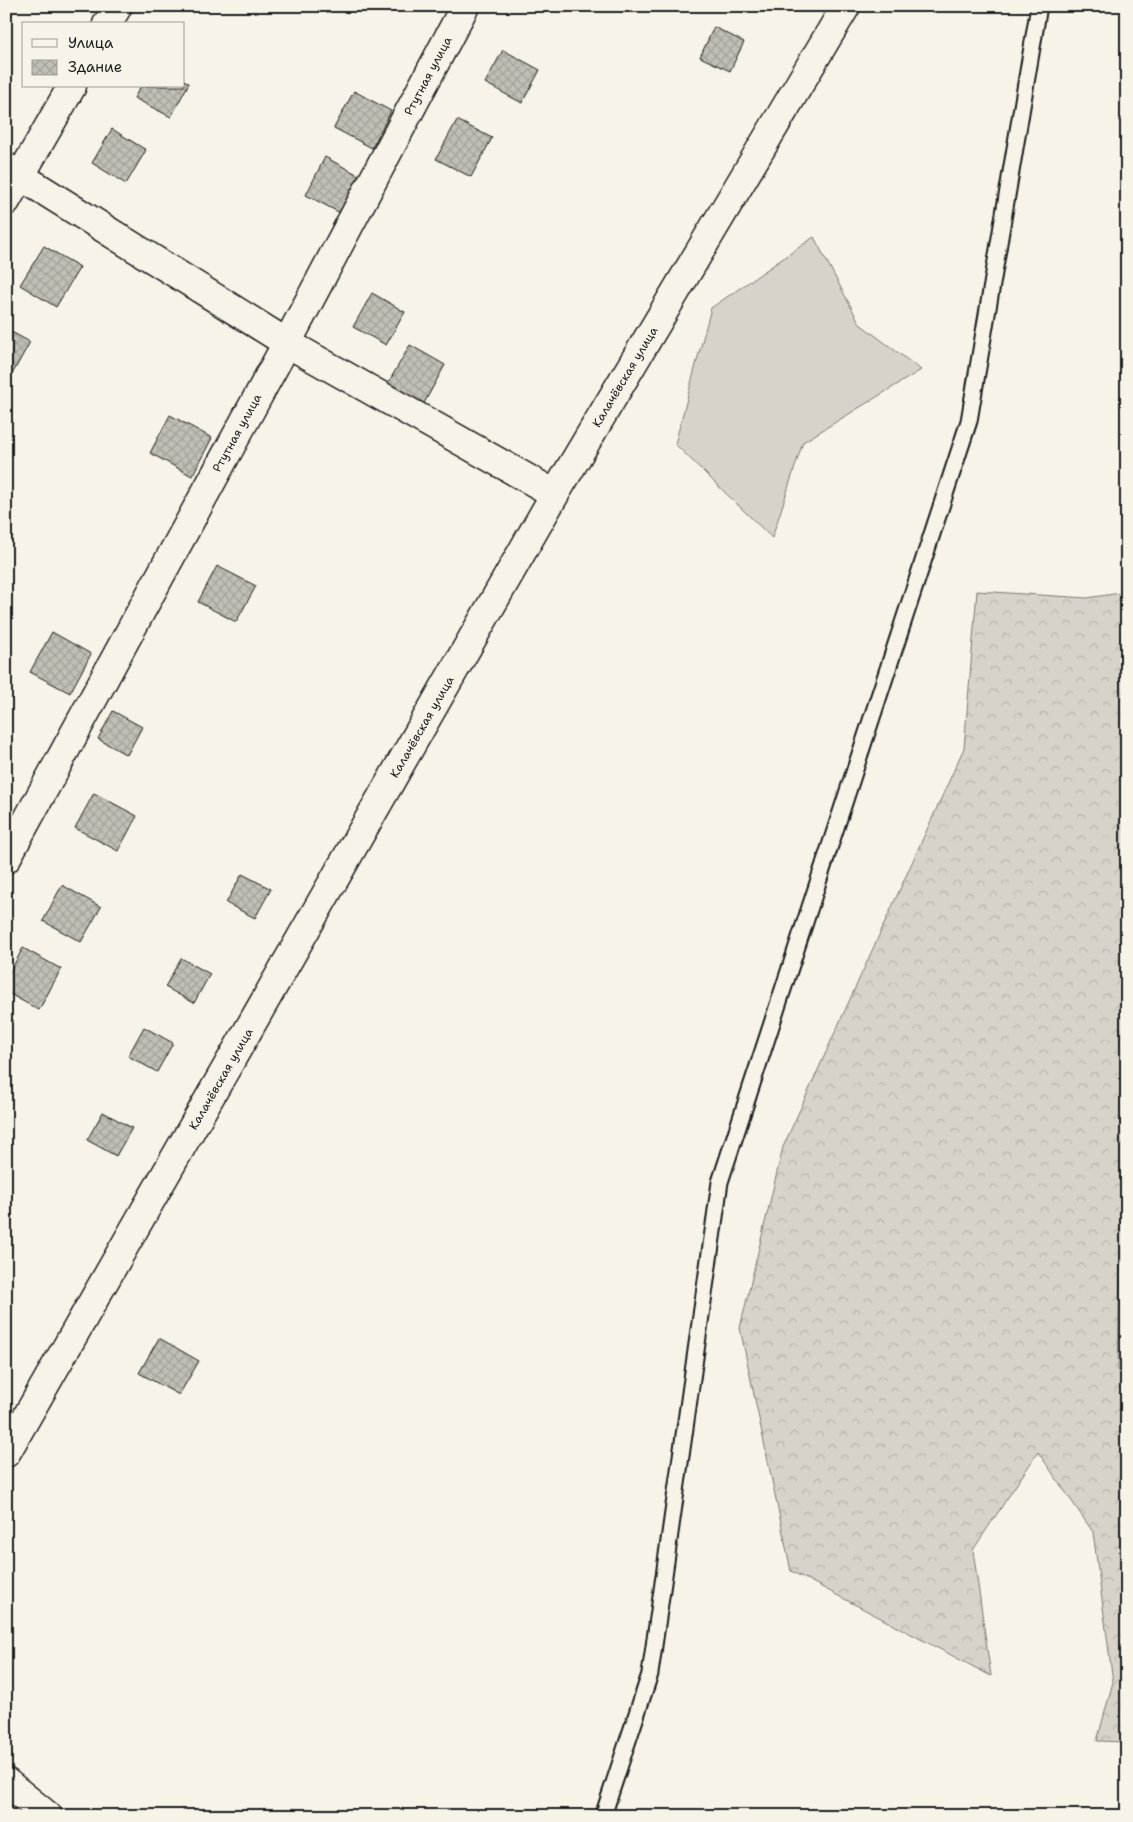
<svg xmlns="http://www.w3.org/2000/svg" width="1133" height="1822" viewBox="0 0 1133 1822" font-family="'Shantell Sans',sans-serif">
  <defs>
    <pattern id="forest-crowns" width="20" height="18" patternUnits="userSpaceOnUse" patternTransform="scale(1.25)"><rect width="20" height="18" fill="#d7d3cb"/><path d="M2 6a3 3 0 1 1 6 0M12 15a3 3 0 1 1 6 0" fill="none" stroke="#b8b5ae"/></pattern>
    <pattern id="building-cross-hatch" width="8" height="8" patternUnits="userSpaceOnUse" patternTransform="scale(1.25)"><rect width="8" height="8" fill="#c0beb5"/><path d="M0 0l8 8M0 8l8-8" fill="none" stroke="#a4a39b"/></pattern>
  </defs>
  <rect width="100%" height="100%" fill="#f7f3e8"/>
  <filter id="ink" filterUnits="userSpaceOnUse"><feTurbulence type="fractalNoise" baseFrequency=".02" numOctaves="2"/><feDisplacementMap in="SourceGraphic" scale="10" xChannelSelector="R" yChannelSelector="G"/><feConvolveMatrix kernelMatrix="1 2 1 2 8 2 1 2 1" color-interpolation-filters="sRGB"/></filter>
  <g filter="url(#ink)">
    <polygon fill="#d7d3cb" stroke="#7a7874" points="814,237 860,324 921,370 803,442 772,538 675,444 711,308"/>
    <polygon fill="url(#forest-crowns)" stroke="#7a7874" points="977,591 1087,598 1127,592 1127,1260 1120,1262 1118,1371 1127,1365 1127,1742 1097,1741 1113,1682 1093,1532 1038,1452 973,1550 991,1676 791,1571 740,1328 783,1147 964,748"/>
    <g fill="url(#building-cross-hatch)" stroke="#1c1c1c">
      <polygon points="714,27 744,42 730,71 700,57"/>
      <polygon points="503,50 540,70 522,103 485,83"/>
      <polygon points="184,80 189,83 171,117 134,98 141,86 184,86"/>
      <polygon points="354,91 391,111 372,148 334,128"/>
      <polygon points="457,120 492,138 471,177 436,159"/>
      <polygon points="112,129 146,150 126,184 92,163"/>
      <polygon points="325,157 364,178 344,215 306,195"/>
      <polygon points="44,246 80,267 56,307 20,285"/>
      <polygon points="372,293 405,312 386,345 353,327"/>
      <polygon points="6,329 30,342 6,385"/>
      <polygon points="410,345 445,365 423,405 387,385"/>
      <polygon points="170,415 212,438 192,476 150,453"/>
      <polygon points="217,566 256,586 236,622 198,602"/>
      <polygon points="52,632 91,654 70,693 30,672"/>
      <polygon points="113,711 142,727 127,755 98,739"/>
      <polygon points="94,793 137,816 118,851 75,828"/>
      <polygon points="242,874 271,889 255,918 226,903"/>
      <polygon points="62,885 101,907 81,942 43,921"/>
      <polygon points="23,948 61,969 39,1010 6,992 6,979"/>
      <polygon points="181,958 210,974 194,1003 165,987"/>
      <polygon points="144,1027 173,1043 157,1072 128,1056"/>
      <polygon points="103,1112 132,1128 116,1156 87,1140"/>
      <polygon points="159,1338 199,1361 179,1395 139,1373"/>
    </g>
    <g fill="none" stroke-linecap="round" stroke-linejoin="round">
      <defs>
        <polyline id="service" points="603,1816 650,1674 720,1182 969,421 1039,6"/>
        <g id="minor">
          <polyline points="107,24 118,6"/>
          <polyline points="6,167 287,343 555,494"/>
          <polyline points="6,201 72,86"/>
          <polyline points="6,859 287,343 465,6"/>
          <polyline points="6,1453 555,494 846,6"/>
          <polyline points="6,1782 48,1816"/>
        </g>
      </defs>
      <use href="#service" stroke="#1c1c1c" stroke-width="19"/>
      <use href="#minor" stroke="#1c1c1c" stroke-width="31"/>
      <use href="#service" stroke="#f7f3e8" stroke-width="15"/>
      <use href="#minor" stroke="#f7f3e8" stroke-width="28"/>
    </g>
  </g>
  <g text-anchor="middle" stroke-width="4.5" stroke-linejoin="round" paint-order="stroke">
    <g font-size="12" fill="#1c1c1c" stroke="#f7f3e8">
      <text transform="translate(428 76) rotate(-62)" y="4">Ртутная улица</text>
      <text transform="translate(625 377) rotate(-59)" y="4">Калачёвская улица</text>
      <text transform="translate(237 433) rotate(-61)" y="4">Ртутная улица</text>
      <text transform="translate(422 727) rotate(-60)" y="4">Калачёвская улица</text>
      <text transform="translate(221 1079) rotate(-60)" y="4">Калачёвская улица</text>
    </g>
  </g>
  <rect width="1133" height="1822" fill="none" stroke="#f7f3e8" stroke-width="25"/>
  <rect x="12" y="12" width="1108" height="1797" fill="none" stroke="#1c1c1c" stroke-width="2" filter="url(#ink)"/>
  <rect x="22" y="22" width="162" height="65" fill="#f7f3e8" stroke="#9f9d96"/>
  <rect x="32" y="39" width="25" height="8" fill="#f7f3e8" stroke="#9f9d96"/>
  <text x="68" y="48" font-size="15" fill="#1c1c1c">Улица</text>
  <rect x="32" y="60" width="25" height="15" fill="url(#building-cross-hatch)" stroke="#9f9d96"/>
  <text x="68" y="72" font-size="15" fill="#1c1c1c">Здание</text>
</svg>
